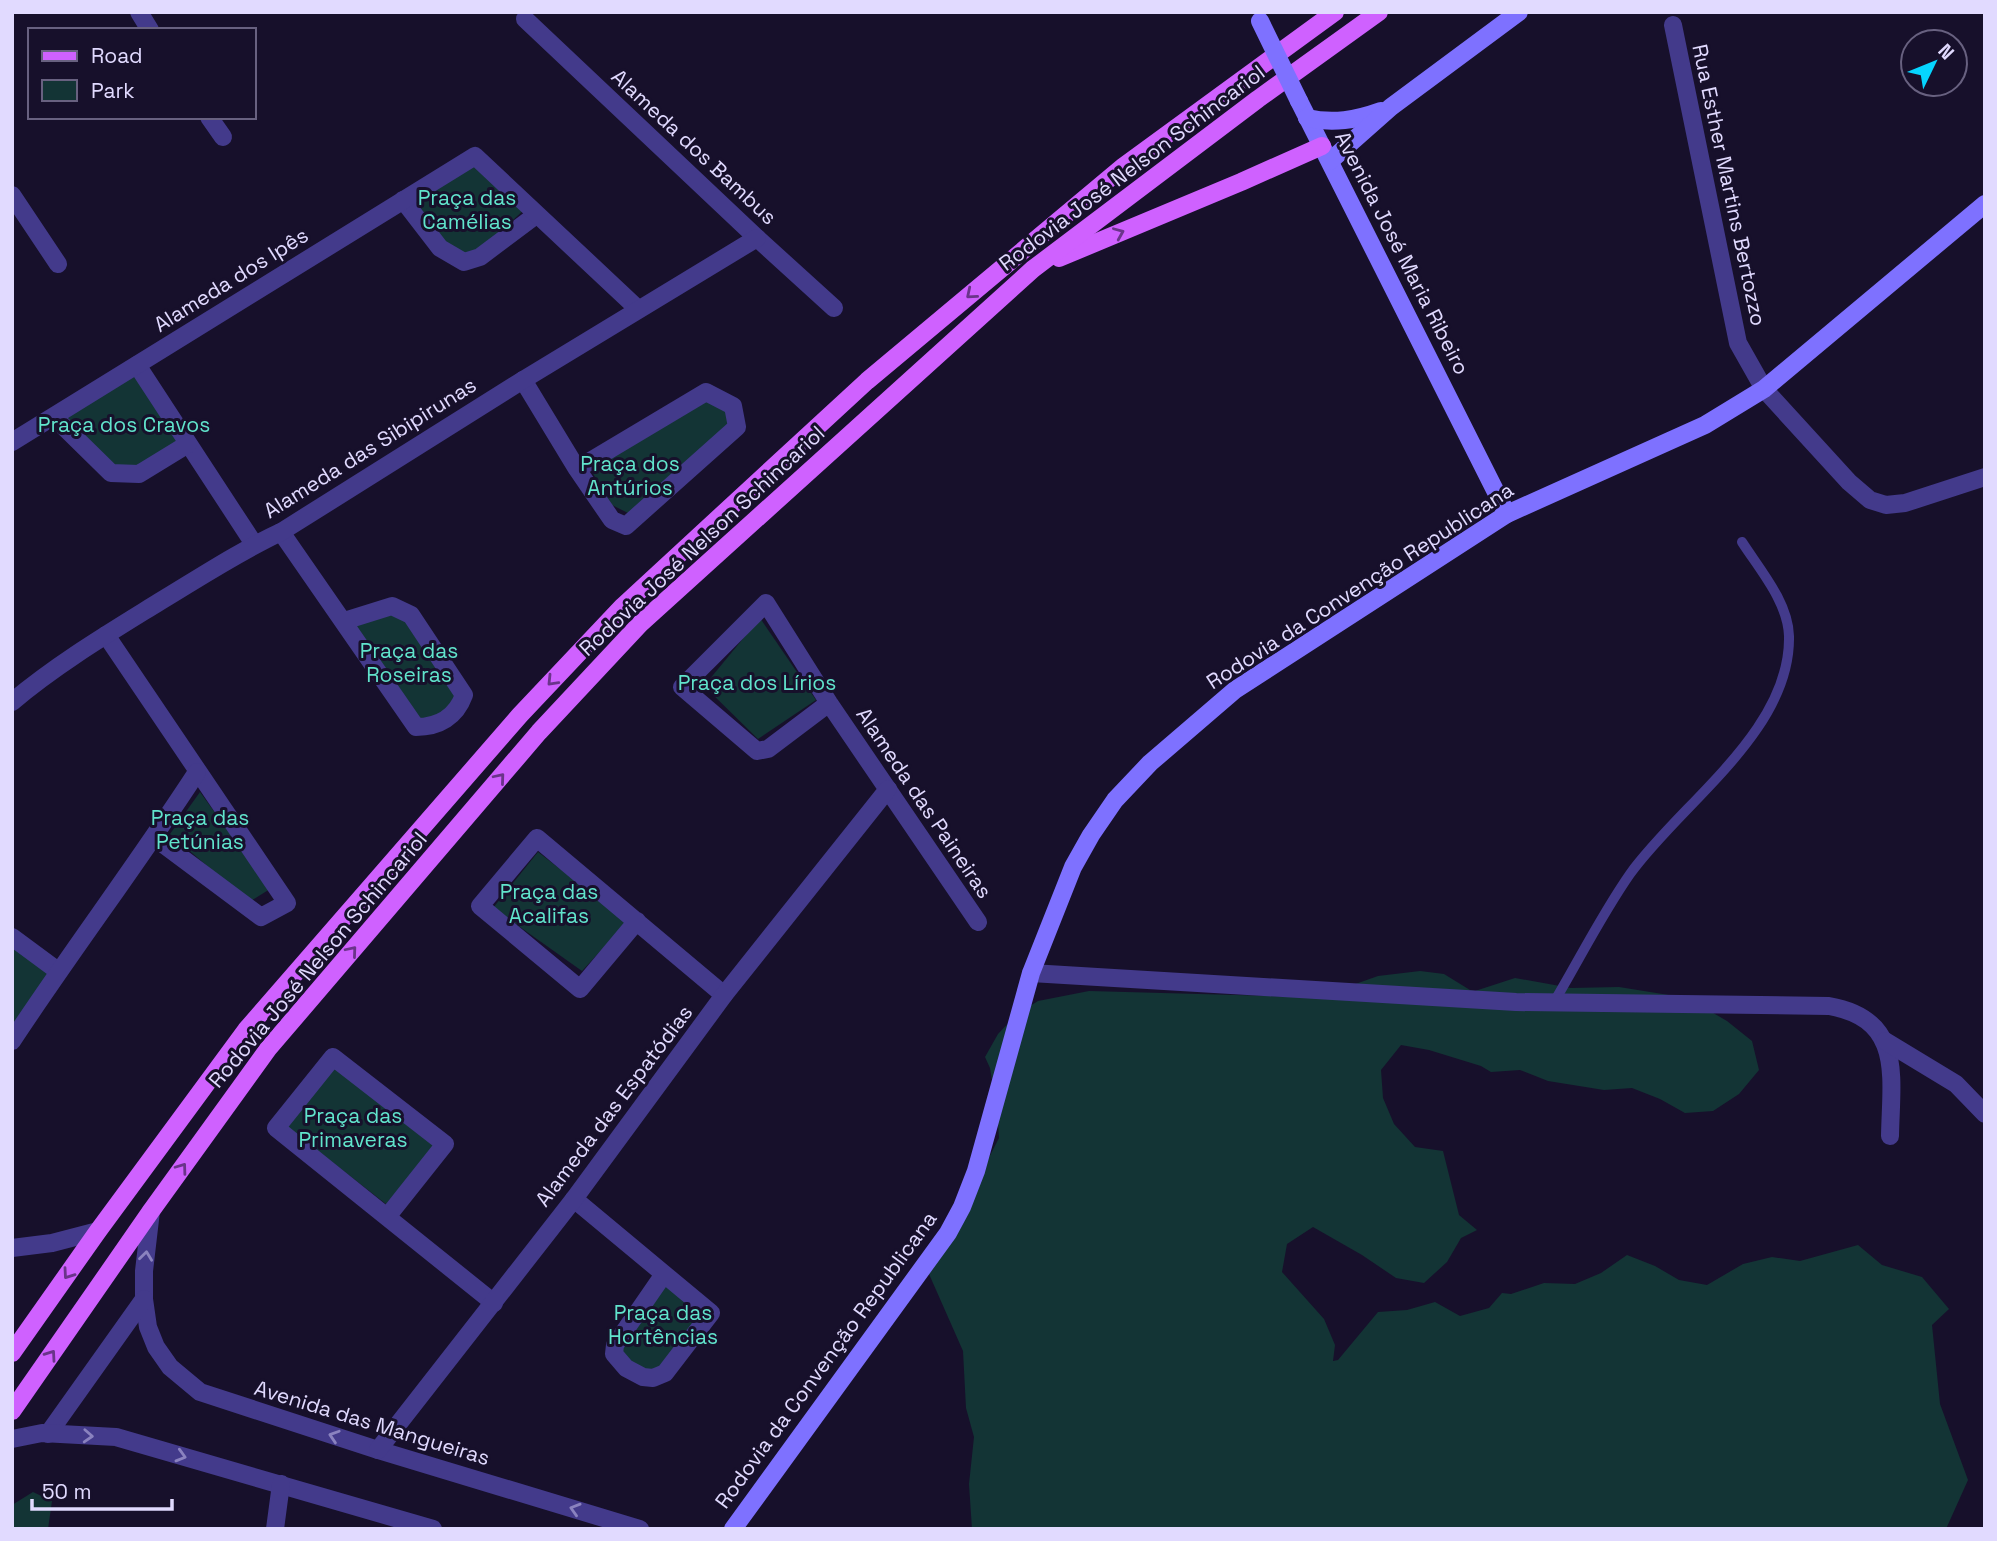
<svg xmlns="http://www.w3.org/2000/svg" width="1997" height="1541" viewBox="0 0 1997 1541" font-family="'Space Grotesk',sans-serif">
  <rect width="100%" height="100%" fill="#17102b"/>
  <g fill="#133435">
    <polygon points="475,159 525,209 482,248 465,255 445,246 410,200"/>
    <polygon points="135,368 186,443 140,472 111,471 57,418"/>
    <polygon points="706,396 725,409 730,424 630,514 612,505 589,467"/>
    <polygon points="390,610 409,618 457,693 441,717 419,724 354,623"/>
    <polygon points="760,618 816,700 758,739 704,686"/>
    <polygon points="200,792 270,889 249,902 170,834"/>
    <polygon points="538,852 628,921 582,971 493,908"/>
    <polygon points="12,947 50,973 12,1026"/>
    <polygon points="1420,971 1444,974 1470,990 1475,991 1515,978 1571,988 1619,987 1675,996 1703,1007 1727,1021 1752,1041 1759,1070 1739,1094 1713,1111 1685,1113 1660,1099 1632,1088 1604,1090 1548,1081 1520,1070 1491,1072 1481,1066 1429,1050 1401,1045 1381,1070 1383,1098 1394,1124 1415,1147 1443,1151 1459,1215 1477,1230 1461,1238 1447,1262 1424,1283 1396,1278 1362,1255 1313,1227 1287,1244 1282,1272 1324,1319 1335,1345 1333,1361 1338,1360 1378,1312 1407,1310 1435,1302 1460,1316 1489,1308 1502,1293 1511,1294 1544,1283 1575,1284 1601,1273 1627,1255 1655,1266 1679,1280 1707,1285 1743,1264 1772,1257 1800,1261 1858,1245 1882,1265 1922,1277 1949,1309 1932,1325 1940,1404 1968,1480 1946,1529 972,1529 969,1484 974,1437 966,1408 963,1351 929,1274 999,1138 997,1110 990,1068 985,1057 998,1034 1017,1014 1038,1001 1089,991 1304,997 1330,993 1378,976"/>
    <polygon points="335,1064 436,1145 386,1204 286,1126"/>
    <polygon points="664,1279 705,1312 664,1366 643,1371 619,1354"/>
    <polygon points="33,1492 52,1501 48,1529 12,1529 12,1505"/>
  </g>
  <g fill="none" stroke-linecap="round" stroke-linejoin="round">
    <path stroke="#433a8b" stroke-width="10" d="M1554,1002C1579,960 1602,914 1630,874C1681,803 1791,731 1789,636C1788,602 1760,570 1742,542"/>
    <g stroke="#433a8b" stroke-width="18">
      <polyline points="139,12 150,30"/>
      <polyline points="525,19 757,238 834,308"/>
      <polyline points="1673,25 1738,343 1764,389 1849,482 1870,500 1886,505 1905,503 1985,477"/>
      <polyline points="209,117 223,137"/>
      <polyline points="12,195 58,264"/>
      <polyline points="403,200 440,248 464,262 480,257 536,215"/>
      <polyline points="137,365 254,544"/>
      <polyline points="523,380 577,469 612,520 626,526 737,427 733,406 706,392 577,469"/>
      <polyline points="54,417 111,473 139,474 188,444"/>
      <polyline points="12,442 475,156 638,309"/>
      <path d="M281,532L416,727C439,727 456,717 464,695L411,615L392,606L344,621"/>
      <polyline points="106,635 287,903 261,917 155,838"/>
      <path d="M12,702C57,664 109,633 159,602C199,578 238,552 281,532L523,380L757,238"/>
      <polyline points="829,703 768,749 757,751 682,687 766,603 829,703 978,922"/>
      <polyline points="637,921 580,989 480,906 537,838 724,995"/>
      <polyline points="12,937 58,971"/>
      <path d="M1031,973L1516,1002L1829,1006C1904,1019 1891,1077 1890,1136"/>
      <path d="M12,1041C72,950 138,863 197,772"/>
      <polyline points="1885,1041 1956,1084 1985,1114"/>
      <polyline points="574,1199 711,1313 665,1373 653,1378 643,1377 626,1368 614,1354 615,1345 664,1274"/>
      <polyline points="151,1211 144,1271 144,1299 148,1327 156,1347 170,1367 200,1392 378,1450 640,1529"/>
      <polyline points="387,1217 445,1144 333,1057 276,1128 494,1303"/>
      <polyline points="12,1248 52,1243 98,1231"/>
      <polyline points="48,1434 144,1299"/>
      <polyline points="12,1439 42,1433 116,1437 433,1529"/>
      <polyline points="378,1450 574,1199 724,995 888,789"/>
      <polyline points="275,1529 281,1484"/>
    </g>
    <g stroke="#7e71ff" stroke-width="18">
      <polyline points="1299,101 1507,514"/>
      <path d="M1307,118C1333,124 1356,120 1381,111"/>
      <polyline points="1330,161 1391,107 1519,12"/>
      <polyline points="733,1529 948,1233 962,1207 976,1171 1031,973 1073,867 1091,835 1115,800 1150,763 1235,690 1507,514 1705,425 1764,389 1985,204"/>
    </g>
    <g stroke="#cf61ff" stroke-width="18">
      <polyline points="1059,258 1241,182 1322,146"/>
      <polyline points="12,1353 98,1231 246,1030 520,715 623,606 867,381 1124,166 1335,12"/>
      <polyline points="12,1411 151,1211 268,1049 539,732 640,624 1033,269 1258,99 1379,12"/>
    </g>
    <polyline stroke="#7e71ff" stroke-width="18" points="1260,21 1299,101"/>
  </g>
  <defs><path id="oneway-chevron" d="M-2-3.5L2.5 0L-2 3.5" fill="none" stroke-width="1.6" stroke-linecap="round" stroke-linejoin="round" transform="scale(1.75)"/></defs>
  <g stroke="#6a348a">
    <use href="#oneway-chevron" transform="translate(1119 233) rotate(-23)"/>
    <use href="#oneway-chevron" transform="translate(971 294) rotate(140)"/>
    <use href="#oneway-chevron" transform="translate(552 681) rotate(134)"/>
    <use href="#oneway-chevron" transform="translate(500 778) rotate(-50)"/>
    <use href="#oneway-chevron" transform="translate(352 951) rotate(-50)"/>
    <use href="#oneway-chevron" transform="translate(182 1168) rotate(-54)"/>
    <use href="#oneway-chevron" transform="translate(68 1274) rotate(125)"/>
    <use href="#oneway-chevron" transform="translate(51 1355) rotate(-55)"/>
  </g>
  <g stroke="#8a82bf">
    <use href="#oneway-chevron" transform="translate(146 1256) rotate(-83)"/>
    <use href="#oneway-chevron" transform="translate(88 1436) rotate(3)"/>
    <use href="#oneway-chevron" transform="translate(334 1436) rotate(-162)"/>
    <use href="#oneway-chevron" transform="translate(181 1456) rotate(16)"/>
    <use href="#oneway-chevron" transform="translate(575 1509) rotate(-163)"/>
  </g>
  <g text-anchor="middle" stroke-width="6" stroke-linejoin="round" paint-order="stroke">
    <g font-size="21" fill="#e1daff" stroke="#17102b">
      <text transform="translate(694 147) rotate(43)" y="7">Alameda dos Bambus</text>
      <text transform="translate(1132 168) rotate(-37)" y="7">Rodovia José Nelson Schincariol</text>
      <text transform="translate(1729 185) rotate(78)" y="7">Rua Esther Martins Bertozzo</text>
      <text transform="translate(1402 253) rotate(63)" y="7">Avenida José Maria Ribeiro</text>
      <text transform="translate(231 280) rotate(-32)" y="7">Alameda dos Ipês</text>
      <text transform="translate(370 448) rotate(-32)" y="7">Alameda das Sibipirunas</text>
      <text transform="translate(702 541) rotate(-43)" y="7">Rodovia José Nelson Schincariol</text>
      <text transform="translate(1360 586) rotate(-33)" y="7">Rodovia da Convenção Republicana</text>
      <text transform="translate(924 803) rotate(56)" y="7">Alameda das Paineiras</text>
      <text transform="translate(318 960) rotate(-50)" y="7">Rodovia José Nelson Schincariol</text>
      <text transform="translate(614 1106) rotate(-53)" y="7">Alameda das Espatódias</text>
      <text transform="translate(826 1360) rotate(-54)" y="7">Rodovia da Convenção Republicana</text>
      <text transform="translate(372 1423) rotate(17)" y="7">Avenida das Mangueiras</text>
    </g>
    <g font-size="21" fill="#61e4cc" stroke="#17102b">
      <text x="467" y="205">Praça das<tspan x="467" dy="24">Camélias</tspan></text>
      <text x="124" y="432">Praça dos Cravos</text>
      <text x="630" y="471">Praça dos<tspan x="630" dy="24">Antúrios</tspan></text>
      <text x="409" y="658">Praça das<tspan x="409" dy="24">Roseiras</tspan></text>
      <text x="757" y="690">Praça dos Lírios</text>
      <text x="200" y="825">Praça das<tspan x="200" dy="24">Petúnias</tspan></text>
      <text x="549" y="899">Praça das<tspan x="549" dy="24">Acalifas</tspan></text>
      <text x="353" y="1123">Praça das<tspan x="353" dy="24">Primaveras</tspan></text>
      <text x="663" y="1320">Praça das<tspan x="663" dy="24">Hortências</tspan></text>
    </g>
  </g>
  <rect width="1997" height="1541" fill="none" stroke="#e1daff" stroke-width="28"/>
  <rect x="28" y="28" width="228" height="91" fill="#17102b" stroke="#686180" stroke-width="2"/>
  <rect x="42" y="51" width="35" height="10" fill="#cf61ff" stroke="#686180" stroke-width="2"/>
  <text x="91" y="63" font-size="21" fill="#e1daff">Road</text>
  <rect x="42" y="80" width="35" height="21" fill="#133435" stroke="#686180" stroke-width="2"/>
  <text x="91" y="98" font-size="21" fill="#e1daff">Park</text>
  <g transform="translate(1934 63) rotate(47)"><circle r="33" fill="#17102b" stroke="#686180" stroke-width="2"/>
  <path d="M0-5L12 26L0 18L-12 26Z" fill="#06d5ff"/>
  <text y="-10" font-size="19" font-weight="bold" text-anchor="middle" fill="#e1daff">N</text>
  </g>
  <path d="M32 1499v10h140v-10" fill="none" stroke="#e1daff" stroke-width="3.5"/>
  <text x="42" y="1499" font-size="21" fill="#e1daff" stroke="#17102b" stroke-width="5" paint-order="stroke">50 m</text>
</svg>
